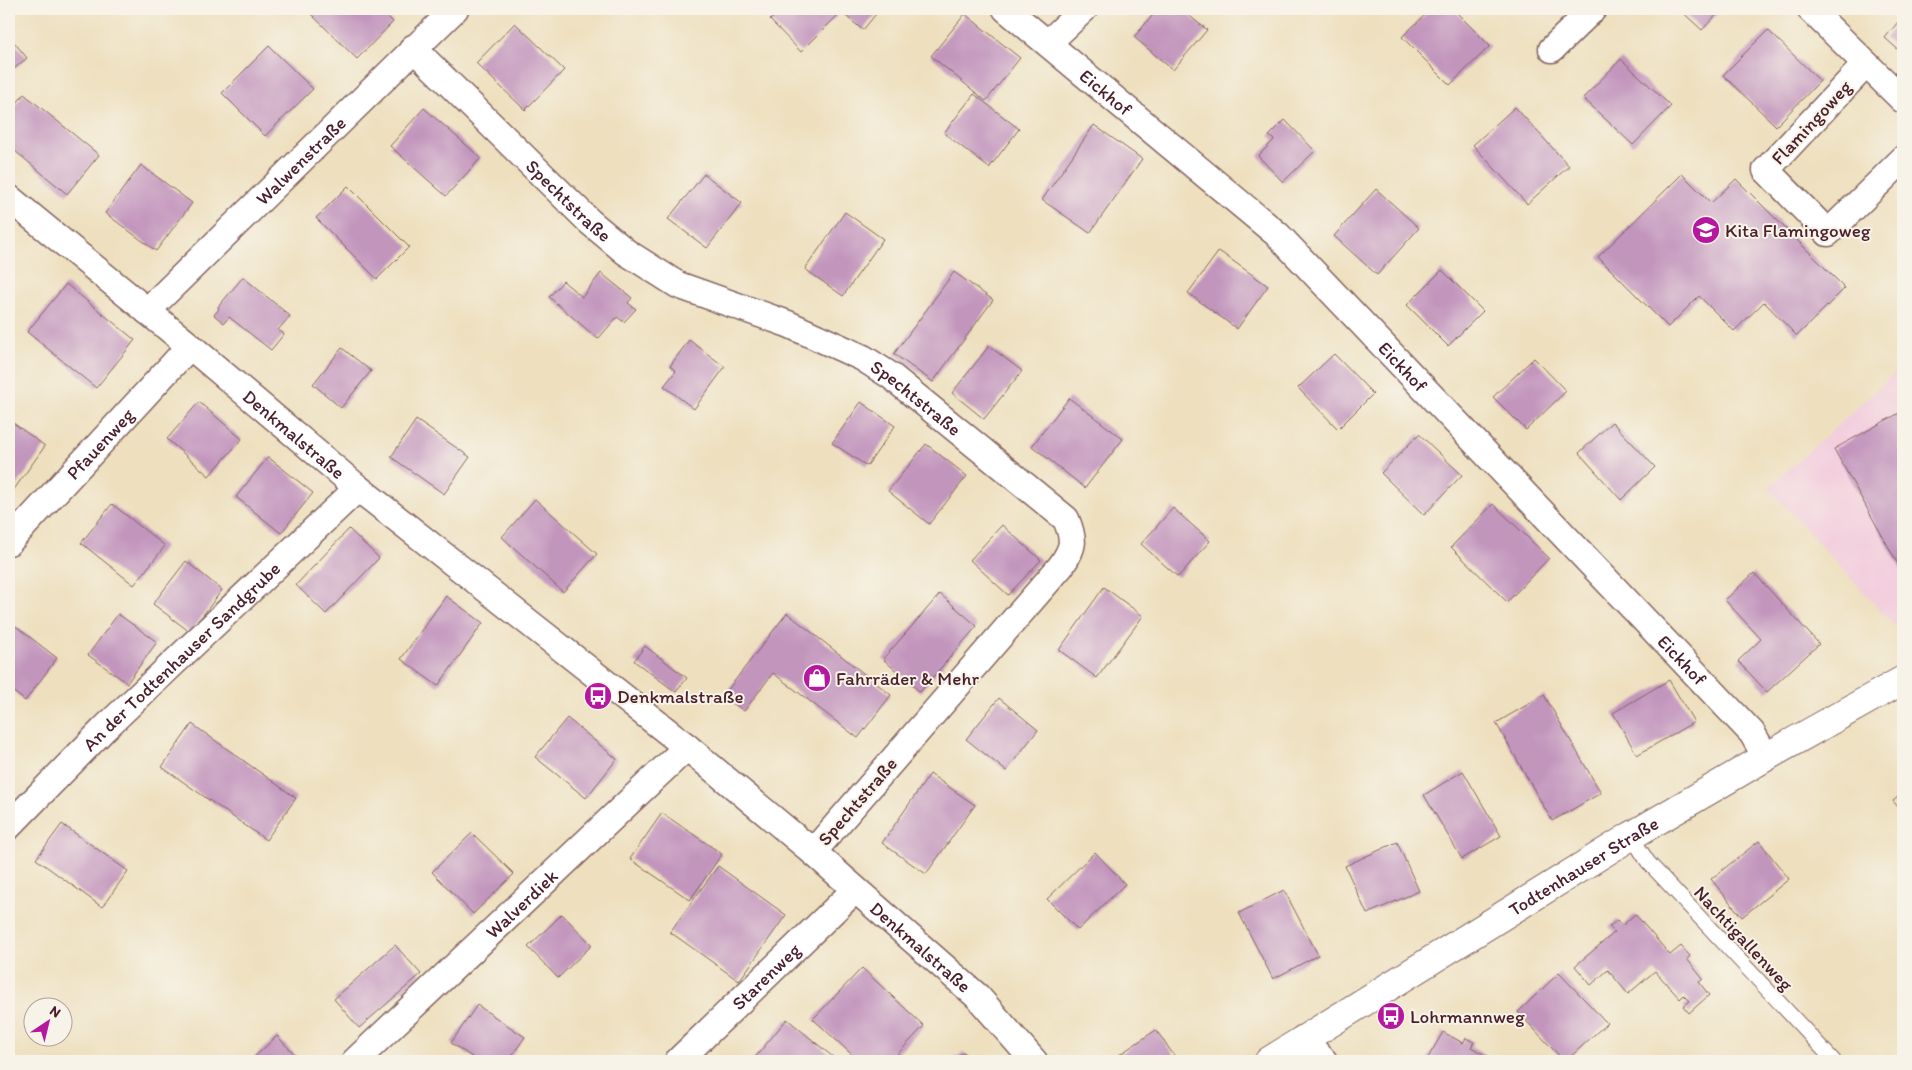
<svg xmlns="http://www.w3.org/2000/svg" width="1912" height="1070" viewBox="0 0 1912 1070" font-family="Itim,sans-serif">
  <rect width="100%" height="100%" fill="#f7f3e8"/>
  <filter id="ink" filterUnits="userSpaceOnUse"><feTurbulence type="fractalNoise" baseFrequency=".02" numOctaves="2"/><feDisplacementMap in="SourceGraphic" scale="10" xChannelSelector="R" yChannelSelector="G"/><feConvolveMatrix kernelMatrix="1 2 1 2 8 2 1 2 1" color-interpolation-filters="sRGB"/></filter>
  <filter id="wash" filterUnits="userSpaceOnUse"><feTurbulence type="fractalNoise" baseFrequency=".0096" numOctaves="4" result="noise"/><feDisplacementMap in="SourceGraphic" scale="20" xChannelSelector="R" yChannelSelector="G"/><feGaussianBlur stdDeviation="1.12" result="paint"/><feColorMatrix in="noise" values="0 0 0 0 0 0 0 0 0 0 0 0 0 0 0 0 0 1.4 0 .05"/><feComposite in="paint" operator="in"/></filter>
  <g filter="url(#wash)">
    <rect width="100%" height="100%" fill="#eee0bf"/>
    <polygon fill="#f3cfde" points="1903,366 1903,634 1902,634 1768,488"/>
    <g id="blocks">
      <g fill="#c295bd">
        <polygon points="315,9 380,9 393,22 357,59 310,13"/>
        <polygon points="782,9 880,9 863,30 841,12 801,52 770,20"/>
        <polygon points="1158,9 1181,9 1207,30 1173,70 1134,37"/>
        <polygon points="1431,9 1453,9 1490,46 1450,85 1402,37"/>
        <polygon points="1679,9 1722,9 1702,30"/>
        <polygon points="965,14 1020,58 986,101 931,56"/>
        <polygon points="1903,16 1903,54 1885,38"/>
        <polygon points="515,23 564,70 525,110 476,63"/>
        <polygon points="1768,30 1820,81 1776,126 1723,75"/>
        <polygon points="9,36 27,58 9,73"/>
        <polygon points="269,46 313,89 265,136 222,93"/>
        <polygon points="1621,59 1671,106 1633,145 1583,98"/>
        <polygon points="24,94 99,155 67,194 9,146 9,113"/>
        <polygon points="974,94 1019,129 989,168 944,133"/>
        <polygon points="1515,107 1569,166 1527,204 1473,145"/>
        <polygon points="424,108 481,158 446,196 390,146"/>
        <polygon points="1285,120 1315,151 1283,182 1258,156 1274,140 1269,136"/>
        <polygon points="1094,125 1142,159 1090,233 1042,200"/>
        <polygon points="141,165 192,203 156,251 105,213"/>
        <polygon points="704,174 742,203 707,248 668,219"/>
        <polygon points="1682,174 1711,203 1736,179 1845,288 1797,336 1764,302 1734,331 1699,296 1668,327 1598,257"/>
        <polygon points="348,186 409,247 377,279 316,218"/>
        <polygon points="1376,189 1419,228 1377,275 1334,236"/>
        <polygon points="845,212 883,239 843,296 805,269"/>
        <polygon points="1219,251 1268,286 1237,329 1188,293"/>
        <polygon points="1442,270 1483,311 1448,346 1407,305"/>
        <polygon points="954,272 993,300 933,382 894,354"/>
        <polygon points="601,273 632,298 628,303 636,309 624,322 617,317 598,339 549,297 563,281 582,297"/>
        <polygon points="243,277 290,316 278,330 284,334 271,350 229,317 224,323 214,315 219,309 218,307"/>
        <polygon points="66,284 135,340 96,388 27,332"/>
        <polygon points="689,340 725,367 694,409 664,386 676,371 670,366"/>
        <polygon points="989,346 1022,371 984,419 952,393"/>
        <polygon points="342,348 371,371 341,408 313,384"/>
        <polygon points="1334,354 1373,394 1338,429 1298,388"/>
        <polygon points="1534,358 1566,391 1526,430 1493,397"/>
        <polygon points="1069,398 1123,439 1085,488 1032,446"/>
        <polygon points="199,402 242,439 209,476 167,439"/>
        <polygon points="861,402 895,426 867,466 832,443"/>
        <polygon points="1903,411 1903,573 1834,449"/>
        <polygon points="9,420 45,446 10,495 9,493"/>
        <polygon points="416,420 470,457 444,494 391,457"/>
        <polygon points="1612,422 1655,467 1621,500 1579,453"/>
        <polygon points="1419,434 1462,475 1424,515 1381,473"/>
        <polygon points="926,444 967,476 929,524 888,491"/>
        <polygon points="268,457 313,493 281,533 236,497"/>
        <polygon points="535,499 597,554 563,592 502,537"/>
        <polygon points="112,504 165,546 134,585 81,543"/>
        <polygon points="1493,504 1549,558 1507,602 1451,547"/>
        <polygon points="1173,508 1210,541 1178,577 1141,544"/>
        <polygon points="1002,525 1041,560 1008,595 970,560"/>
        <polygon points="349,529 379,558 326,614 296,585"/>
        <polygon points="186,561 222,590 190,632 153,604"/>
        <polygon points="1754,573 1819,644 1767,692 1738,661 1761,639 1725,600"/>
        <polygon points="1104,587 1143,616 1097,678 1059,650"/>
        <polygon points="940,594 977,626 920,692 883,659"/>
        <polygon points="446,596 483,623 438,686 401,659"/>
        <polygon points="787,613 891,695 858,738 773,673 744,711 723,696"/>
        <polygon points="118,614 157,642 127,683 88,655"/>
        <polygon points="9,621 57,658 25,701 9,688"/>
        <polygon points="645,646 687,678 676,692 634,661"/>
        <polygon points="1669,680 1694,722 1637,755 1613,713"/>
        <polygon points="1544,695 1601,793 1552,821 1496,723"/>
        <polygon points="999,698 1038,730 1006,771 966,739"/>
        <polygon points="567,718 617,759 586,798 535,757"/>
        <polygon points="192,724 296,798 266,840 162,767"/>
        <polygon points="1463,771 1501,836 1462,859 1424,795"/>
        <polygon points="930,774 975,805 926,874 882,843"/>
        <polygon points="1903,793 1903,813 1893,801"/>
        <polygon points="662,813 722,854 690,900 630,859"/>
        <polygon points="62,824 128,871 102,907 36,859"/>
        <polygon points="472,833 514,874 473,914 432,872"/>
        <polygon points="1759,841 1789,879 1742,917 1711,879"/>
        <polygon points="1397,842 1419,891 1367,914 1345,866"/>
        <polygon points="1095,852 1125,884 1078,930 1047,899"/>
        <polygon points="718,866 786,915 739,981 670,932"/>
        <polygon points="1284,890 1318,955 1273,979 1239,913"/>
        <polygon points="562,914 592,945 558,978 528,947"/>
        <polygon points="1635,914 1670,955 1681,946 1690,956 1687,959 1703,979 1699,982 1709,995 1689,1013 1683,1006 1690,1001 1684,995 1680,999 1655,971 1628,994 1608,970 1591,985 1575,966 1615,932 1609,927 1617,920 1622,926"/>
        <polygon points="395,945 421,974 359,1028 334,999"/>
        <polygon points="862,968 924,1026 891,1061 859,1061 813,1019"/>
        <polygon points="1559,973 1607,1023 1566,1061 1564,1061 1518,1012"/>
        <polygon points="477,1005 525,1037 508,1061 478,1061 451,1043"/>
        <polygon points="787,1019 833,1057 829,1061 752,1061"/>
        <polygon points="1156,1030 1178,1061 1110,1061"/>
        <polygon points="1443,1032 1463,1043 1466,1038 1474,1042 1471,1047 1495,1061 1426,1061"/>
        <polygon points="277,1036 301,1061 250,1061"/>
        <polygon points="964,1052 972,1061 951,1061"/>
      </g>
    </g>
  </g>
  <g filter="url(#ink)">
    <use href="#blocks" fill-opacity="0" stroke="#83635f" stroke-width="1"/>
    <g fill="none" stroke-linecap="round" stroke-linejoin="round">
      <defs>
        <polyline id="lane" points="1631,836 1648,862 1834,1061"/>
        <g id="street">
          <path id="s1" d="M1006,9L1278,235L1752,733L1766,757"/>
          <polyline points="1810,9 1903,100"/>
          <polyline points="1049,42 1084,9"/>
          <path id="s2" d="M413,48L590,222L626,252L678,285L788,324L863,358L891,376L1066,519C1075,541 1074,547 1061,566L813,852"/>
          <polyline points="1552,49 1593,9"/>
          <polyline points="1866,64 1766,170 1828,233 1903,159"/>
          <path id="s3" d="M9,198L190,346L358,488L687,747L813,852L978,997L1034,1061"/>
          <path id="s4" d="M147,311L455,9"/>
          <path id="s5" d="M9,542L190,346"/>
          <path id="s6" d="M9,826L104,729L358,488"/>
          <polyline points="1303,1039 1324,1061"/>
          <path id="s7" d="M355,1061L687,747"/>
          <path id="s8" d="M678,1061L855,890"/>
        </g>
        <g id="primary">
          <path id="s9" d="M1269,1061L1631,836L1766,757L1903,680"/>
        </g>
      </defs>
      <use href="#lane" stroke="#83635f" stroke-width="16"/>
      <use href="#street" stroke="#83635f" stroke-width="29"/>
      <use href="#primary" stroke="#83635f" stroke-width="30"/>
      <use href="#lane" stroke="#fff" stroke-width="14"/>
      <use href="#street" stroke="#fff" stroke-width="26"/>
      <use href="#primary" stroke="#fff" stroke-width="28"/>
    </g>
  </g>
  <defs>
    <symbol id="school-disc" viewBox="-11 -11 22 22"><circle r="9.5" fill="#b5179e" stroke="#f7f3e8"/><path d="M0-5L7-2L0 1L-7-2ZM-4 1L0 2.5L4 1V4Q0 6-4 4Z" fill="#fff"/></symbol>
    <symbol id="shop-disc" viewBox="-11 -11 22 22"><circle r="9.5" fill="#b5179e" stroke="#f7f3e8"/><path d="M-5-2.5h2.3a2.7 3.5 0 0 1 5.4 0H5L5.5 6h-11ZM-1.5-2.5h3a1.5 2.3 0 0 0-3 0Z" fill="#fff"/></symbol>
    <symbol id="bus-disc" viewBox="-11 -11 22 22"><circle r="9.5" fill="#b5179e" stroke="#f7f3e8"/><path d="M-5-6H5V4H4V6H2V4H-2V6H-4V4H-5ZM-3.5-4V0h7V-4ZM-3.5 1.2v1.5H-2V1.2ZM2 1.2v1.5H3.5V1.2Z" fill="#fff"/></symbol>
  </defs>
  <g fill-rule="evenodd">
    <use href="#school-disc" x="1690" y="214" width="32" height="32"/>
    <use href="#shop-disc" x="801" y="662" width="32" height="32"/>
    <use href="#bus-disc" x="582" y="680" width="32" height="32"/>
    <use href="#bus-disc" x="1375" y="1000" width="32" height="32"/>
  </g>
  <g text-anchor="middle" stroke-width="4" stroke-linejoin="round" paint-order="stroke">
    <g font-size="19" fill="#4a1f2b" stroke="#f7f3e8">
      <text dy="7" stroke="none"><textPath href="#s1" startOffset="130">Eickhof</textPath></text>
      <text transform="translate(1811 122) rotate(-47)" y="7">Flamingoweg</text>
      <text dy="7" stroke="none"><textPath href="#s4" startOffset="215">Walwenstraße</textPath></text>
      <text dy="7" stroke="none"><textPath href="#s2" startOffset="218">Spechtstraße</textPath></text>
      <text dy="7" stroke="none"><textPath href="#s1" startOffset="535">Eickhof</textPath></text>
      <text dy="7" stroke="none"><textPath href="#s2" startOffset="622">Spechtstraße</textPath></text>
      <text dy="7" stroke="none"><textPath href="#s3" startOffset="370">Denkmalstraße</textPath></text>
      <text dy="7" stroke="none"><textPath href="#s5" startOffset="134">Pfauenweg</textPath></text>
      <text dy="7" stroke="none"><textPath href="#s6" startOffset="242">An der Todtenhauser Sandgrube</textPath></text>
      <text dy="7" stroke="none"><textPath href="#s1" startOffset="940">Eickhof</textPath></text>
      <text transform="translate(857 801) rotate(-49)" y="7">Spechtstraße</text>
      <text dy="7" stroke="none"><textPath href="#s9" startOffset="370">Todtenhauser Straße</textPath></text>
      <text dy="7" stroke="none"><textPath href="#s7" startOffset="229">Walverdiek</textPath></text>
      <text transform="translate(1744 938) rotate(47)" y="7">Nachtigallenweg</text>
      <text dy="7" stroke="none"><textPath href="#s3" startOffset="1180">Denkmalstraße</textPath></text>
      <text dy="7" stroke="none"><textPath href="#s8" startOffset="122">Starenweg</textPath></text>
    </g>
    <g font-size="19" fill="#4a1f2b" stroke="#f7f3e8" text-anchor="start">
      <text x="1725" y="237">Kita Flamingoweg</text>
      <text x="836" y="685">Fahrräder &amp; Mehr</text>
      <text x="617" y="703">Denkmalstraße</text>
      <text x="1410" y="1023">Lohrmannweg</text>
    </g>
  </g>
  <rect width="1912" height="1070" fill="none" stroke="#f7f3e8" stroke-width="30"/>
  <g transform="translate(48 1022) rotate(35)"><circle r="24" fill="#f7f3e8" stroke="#b29e9c"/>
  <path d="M0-4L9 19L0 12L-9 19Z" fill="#b5179e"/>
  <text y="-8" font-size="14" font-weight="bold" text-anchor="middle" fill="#4a1f2b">N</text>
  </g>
</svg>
